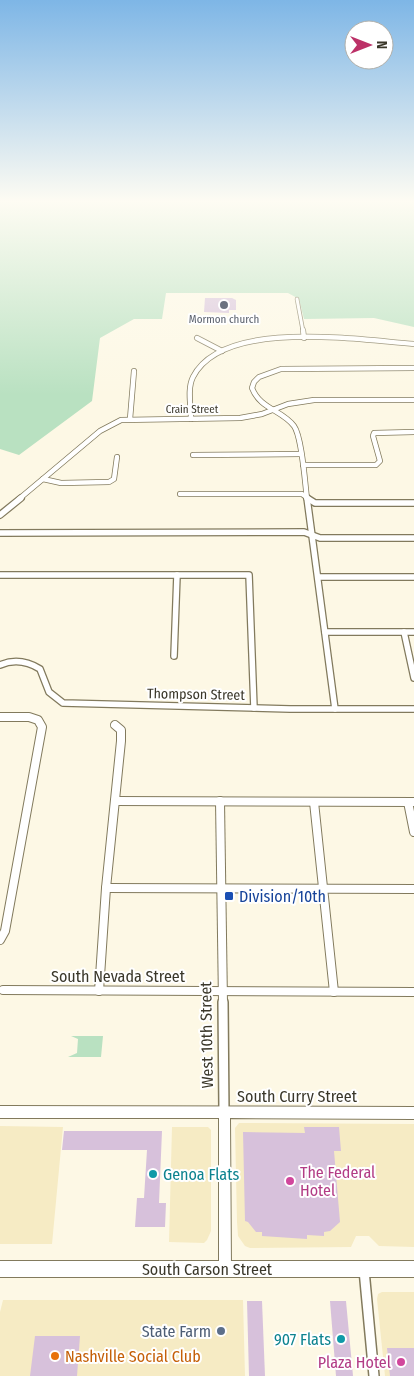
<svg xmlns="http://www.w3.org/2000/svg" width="414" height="1376" viewBox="0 0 414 1376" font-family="'Fira Sans Condensed',sans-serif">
  <rect width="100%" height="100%" fill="#fdf8e5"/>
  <g fill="#f6ebc4">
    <polygon points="239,1123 414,1124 414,1247 379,1246 369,1236 356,1236 351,1247 250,1248 245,1246 238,1236 237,1222 235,1128"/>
    <polygon points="0,1126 63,1127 52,1244 0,1244"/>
    <polygon points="172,1127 208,1127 211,1130 211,1231 207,1240 204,1243 169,1242"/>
    <polygon points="382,1292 414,1292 414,1376 385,1376 377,1299 378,1294"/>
    <polygon points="3,1300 243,1300 245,1376 0,1376 0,1312"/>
  </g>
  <g fill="#b9e1c1">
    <polygon points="0,202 414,202 414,327 374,318 304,319 299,299 288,293 166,293 162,319 134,319 100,338 92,401 19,455 0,449"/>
    <polygon points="71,1036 103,1036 101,1057 68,1057 77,1053 78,1039"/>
  </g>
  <g fill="#d7c1db">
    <polygon points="205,298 232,298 236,300 236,310 229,310 229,313 204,312"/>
    <polygon points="304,1127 339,1127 341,1151 334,1151 340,1222 330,1231 324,1232 324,1236 307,1235 307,1239 262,1236 262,1232 256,1232 248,1222 245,1221 243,1132 305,1133"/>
    <polygon points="64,1131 162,1131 159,1203 166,1203 165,1227 135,1227 137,1198 144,1198 147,1150 62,1150"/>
    <polygon points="247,1301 262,1301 265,1376 249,1376"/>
    <polygon points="330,1301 346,1301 353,1376 336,1376"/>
    <polygon points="35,1336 80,1336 77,1376 30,1376"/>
    <polygon points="387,1348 414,1348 414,1376 390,1376"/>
  </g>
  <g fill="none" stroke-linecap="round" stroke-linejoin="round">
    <defs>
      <polyline id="minor-far4" points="297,299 303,331"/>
      <g id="minor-far3">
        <polyline points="303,330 304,338"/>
        <polyline points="197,338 222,351"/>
        <polyline points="130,419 134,371"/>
        <path d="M191,419C191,406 187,389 193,377C223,318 360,340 414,344"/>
        <polyline points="193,455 301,454"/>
        <polyline points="303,465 376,465 380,461 373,436 374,433 414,432"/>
        <polyline points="43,479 61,483 109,482 114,479 117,457"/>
        <polyline points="180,494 302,494 309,499"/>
        <polyline points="19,499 100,431 121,420 240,418 262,414 288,404 314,400 414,400"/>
        <path d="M307,499C305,483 302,437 294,426C282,410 260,409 252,388L254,382L259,377L281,369L414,368"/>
      </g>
      <g id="minor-far2">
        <polyline points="307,498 315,503 414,503"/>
        <polyline points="307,498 335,709"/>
        <polyline points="0,515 21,498"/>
        <polyline points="0,533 304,532 320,538 414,538"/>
        <polyline points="0,575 249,575 254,708"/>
        <polyline points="318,577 414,577"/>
        <polyline points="325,632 414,632"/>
        <polyline points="404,632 414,678"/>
        <polyline points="174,656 177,575"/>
        <path d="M0,665C14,659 27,661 40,669L49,692L63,703L290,709H414"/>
        <polyline points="0,717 31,718"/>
      </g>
      <g id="minor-far1">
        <polyline points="0,717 29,717 38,720 42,727 5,931 0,940"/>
        <polyline points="115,801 414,802"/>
        <polyline points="220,801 223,1003"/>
        <polyline points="314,802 334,992"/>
        <polyline points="408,802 414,832"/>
        <polyline points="106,888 414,889"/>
        <polyline points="3,990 414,992"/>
        <polyline points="99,991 106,888 121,741 121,730 115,725"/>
      </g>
      <g id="minor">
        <polyline points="223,1002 224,1112"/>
        <polyline points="364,1270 374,1376"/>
      </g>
      <polygon id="tertiary" points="0,1106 414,1107 414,1119 230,1118 231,1269 229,1273 225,1275 221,1273 219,1269 219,1118 0,1118"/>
      <rect id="primary" x="0" y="1261" width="414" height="16"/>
    </defs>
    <use href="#minor-far4" stroke="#827a5d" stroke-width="4.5"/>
    <use href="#minor-far3" stroke="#827a5d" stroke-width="6"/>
    <use href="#minor-far2" stroke="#827a5d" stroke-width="8"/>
    <use href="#minor-far1" stroke="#827a5d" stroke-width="10"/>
    <use href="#minor" stroke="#827a5d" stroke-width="12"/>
    <use href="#tertiary" stroke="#827a5d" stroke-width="2"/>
    <use href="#primary" stroke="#827a5d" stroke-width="2"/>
    <use href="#minor-far4" stroke="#fff" stroke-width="3"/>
    <use href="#minor-far3" stroke="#fff" stroke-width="4.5"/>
    <use href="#minor-far2" stroke="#fff" stroke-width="5.5"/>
    <use href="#minor-far1" stroke="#fff" stroke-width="8"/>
    <use href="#minor" stroke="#fff" stroke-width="9"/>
    <use href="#tertiary" fill="#fff" fill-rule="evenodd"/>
    <use href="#primary" fill="#fff" fill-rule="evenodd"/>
  </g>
  <linearGradient id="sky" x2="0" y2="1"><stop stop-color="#7eb6e6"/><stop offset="0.51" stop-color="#fefcf3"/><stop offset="1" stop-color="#fefcf3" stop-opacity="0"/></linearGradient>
  <rect width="414" height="395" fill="url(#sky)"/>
  <circle fill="#6b7280" stroke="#fff" stroke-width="2" cx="224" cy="305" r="5"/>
  <rect fill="#1a4fb4" stroke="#fff" stroke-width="2" x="224" y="891" width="10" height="10" rx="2.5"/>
  <g fill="#0f9aa8" stroke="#fff" stroke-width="2">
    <circle cx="153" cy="1174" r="5"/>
    <circle cx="341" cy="1339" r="5"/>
  </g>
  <g fill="#d1479c" stroke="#fff" stroke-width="2">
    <circle cx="290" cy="1181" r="5"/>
    <circle cx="401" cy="1362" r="5"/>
  </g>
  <circle fill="#5c6f8a" stroke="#fff" stroke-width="2" cx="221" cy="1331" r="5"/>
  <circle fill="#e8710a" stroke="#fff" stroke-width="2" cx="55" cy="1356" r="5"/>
  <g text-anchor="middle" stroke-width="4" stroke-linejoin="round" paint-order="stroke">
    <g font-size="11" fill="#5b616d" stroke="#fff">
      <text x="224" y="323">Mormon church</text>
    </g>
    <g font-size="11" fill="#3a372a" stroke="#fff">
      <text x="192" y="413">Crain Street</text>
    </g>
    <g font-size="14" fill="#3a372a" stroke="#fff">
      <text transform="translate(196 694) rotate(1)" y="5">Thompson Street</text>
    </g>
    <g font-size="16" fill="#164399" stroke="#fff" text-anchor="start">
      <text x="239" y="902">Division/10th</text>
    </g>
    <g font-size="16" fill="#3a372a" stroke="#fff">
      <text x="118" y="982">South Nevada Street</text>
      <text transform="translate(206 1035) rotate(-91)" y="6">West 10th Street</text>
      <text x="297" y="1102">South Curry Street</text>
      <text x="207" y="1275">South Carson Street</text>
    </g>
    <g font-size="16" fill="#b23c85" stroke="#fff" text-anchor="start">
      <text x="300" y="1178">The Federal<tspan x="300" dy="18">Hotel</tspan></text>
      <text x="391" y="1368" text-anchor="end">Plaza Hotel</text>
    </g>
    <g font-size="16" fill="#0d838f" stroke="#fff" text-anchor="start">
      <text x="163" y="1180">Genoa Flats</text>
      <text x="331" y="1345" text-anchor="end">907 Flats</text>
    </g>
    <g font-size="16" fill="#4e5e75" stroke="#fff" text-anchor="end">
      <text x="211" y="1337">State Farm</text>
    </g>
    <g font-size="16" fill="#c56008" stroke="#fff" text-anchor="start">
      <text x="65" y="1362">Nashville Social Club</text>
    </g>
  </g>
  <g transform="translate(369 45) rotate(90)"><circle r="24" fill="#ffffff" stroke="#b0afaa"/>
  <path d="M0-4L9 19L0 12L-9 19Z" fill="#bc3168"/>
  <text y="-8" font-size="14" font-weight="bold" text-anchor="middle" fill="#3a372a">N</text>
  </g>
</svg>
